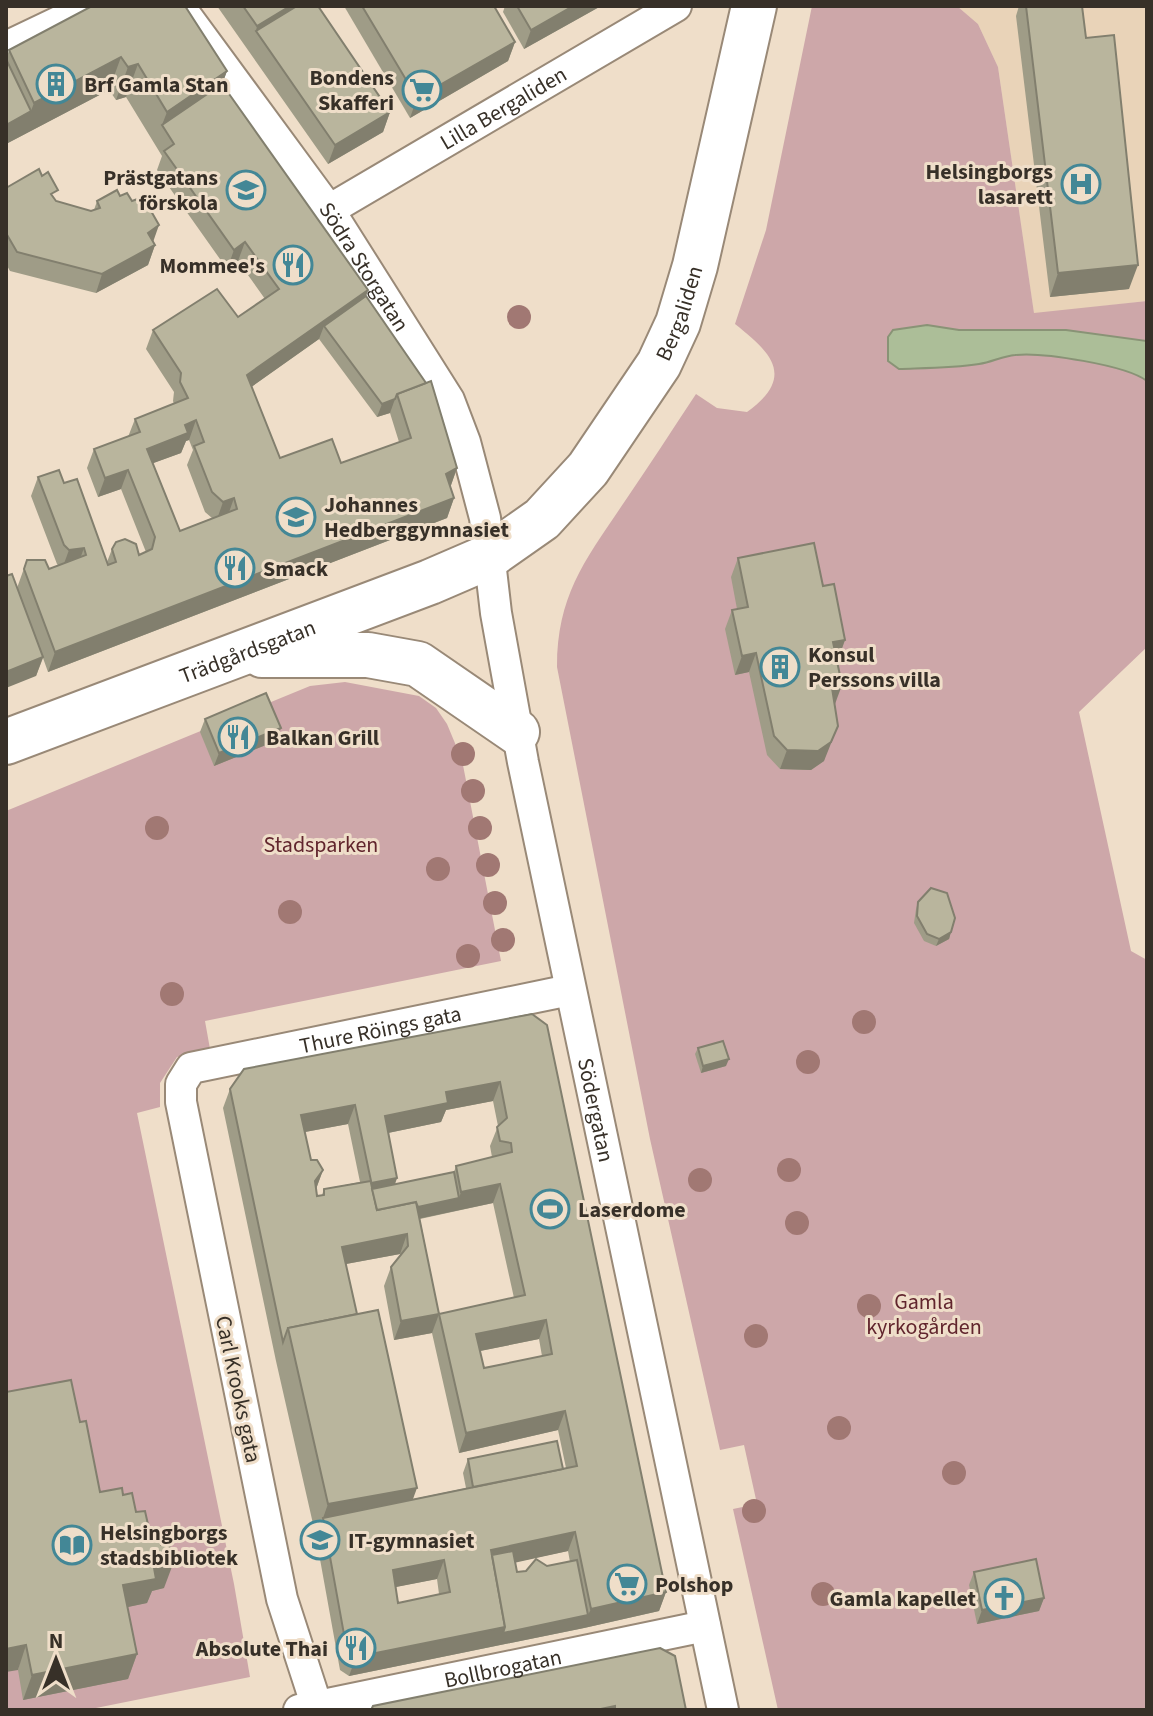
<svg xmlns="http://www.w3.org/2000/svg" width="1153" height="1716" viewBox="0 0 1153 1716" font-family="'Source Sans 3',sans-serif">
  <rect width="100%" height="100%" fill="#efdec9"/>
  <polygon fill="#e9d3b8" points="957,6 1147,6 1147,301 1034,314 998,67 978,24"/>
  <g fill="#cda7a9">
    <path d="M812,6H957L978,24L998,67L1034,313L1147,301V341L1066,330H959L927,325L888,360L899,369C926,368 953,368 979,364C992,362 1003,356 1015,355C1043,352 1126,365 1147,381V647L1079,712L1131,951L1147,960V1710H778L733,1509L757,1504L744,1445L720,1450L650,1139L557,667C557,594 586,559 625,501C649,466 672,430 696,394L717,408L747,412C797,376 770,352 735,324L766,230Z"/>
    <polygon points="345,682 419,696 436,708 447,724 462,760 501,961 205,1021 210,1049 177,1057 160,1083 160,1107 137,1113 234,1584 250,1677 86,1710 6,1710 6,811 310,686"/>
  </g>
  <path fill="#acbe98" stroke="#899376" stroke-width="2" d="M927,325L959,330H1066L1147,341V381C1126,365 1042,352 1015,355C1003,356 992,362 979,364C953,368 926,368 899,369L888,361V337L893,330Z"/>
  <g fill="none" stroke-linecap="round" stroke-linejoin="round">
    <defs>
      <g id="street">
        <path id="s1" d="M179,6L329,210L449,400L465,442L485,518L496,613L523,762L723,1710"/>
        <polyline points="6,47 92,6"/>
        <path id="s2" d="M329,210L676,6"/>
        <path id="s3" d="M299,1710L705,1626"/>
        <path id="s4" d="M318,1710L282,1599L181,1102V1084L191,1068L570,990"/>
      </g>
      <g id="secondary">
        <polyline points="262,655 368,655 418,664 517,732"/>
        <path id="s5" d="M6,742L430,582L488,557L542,519L588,469L659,364L678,323L695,266L754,6"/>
      </g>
    </defs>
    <use href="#street" stroke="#998977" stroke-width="34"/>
    <use href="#secondary" stroke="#998977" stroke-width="48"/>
    <use href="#street" stroke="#fff" stroke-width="30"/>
    <use href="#secondary" stroke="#fff" stroke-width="44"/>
  </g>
  <g fill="#a17873">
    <circle cx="519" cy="317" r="12"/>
    <circle cx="463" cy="754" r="12"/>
    <circle cx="473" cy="791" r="12"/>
    <circle cx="157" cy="828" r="12"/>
    <circle cx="480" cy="828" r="12"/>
    <circle cx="488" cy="865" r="12"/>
    <circle cx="438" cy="869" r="12"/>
    <circle cx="495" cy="903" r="12"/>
    <circle cx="290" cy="912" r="12"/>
    <circle cx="503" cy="940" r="12"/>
    <circle cx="468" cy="956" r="12"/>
    <circle cx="172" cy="994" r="12"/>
    <circle cx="864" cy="1022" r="12"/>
    <circle cx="808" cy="1062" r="12"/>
    <circle cx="789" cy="1170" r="12"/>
    <circle cx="700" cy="1180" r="12"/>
    <circle cx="797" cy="1223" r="12"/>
    <circle cx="869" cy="1306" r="12"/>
    <circle cx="756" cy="1336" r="12"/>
    <circle cx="839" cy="1428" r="12"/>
    <circle cx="954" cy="1473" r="12"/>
    <circle cx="754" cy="1511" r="12"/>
    <circle cx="823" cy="1594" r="12"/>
  </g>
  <g fill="#9f9c87" fill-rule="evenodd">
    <path d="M92,6L227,71L222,84L368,290L366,296L457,468L450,488L454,498L447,518L48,672L43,658L36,676L17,588L27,560L49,569L59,566L57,564L31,496L38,477L64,483L107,562L112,549L139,555L146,552L121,489L98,497L87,468L94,449L128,437L135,419L174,404L173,401L174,392L146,349L153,330L238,317L265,299L238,261L227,269L157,170L162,156L126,97L116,100L109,90L6,144V59L9,50ZM319,339L377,417L390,413L399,442L341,463L280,458L251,387ZM189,440L193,450L187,465L205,512L212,518L180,531L153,463L181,453L186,441Z"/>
    <polygon points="217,6 321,6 319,8 390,112 383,132 328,164"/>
    <polygon points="344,6 494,6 515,42 508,61 410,118"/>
    <polygon points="505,6 601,6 524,49 503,12"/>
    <polygon points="1019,6 1082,6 1086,38 1129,289 1050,297 1016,16"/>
    <polygon points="6,188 54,199 56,201 91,211 94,210 97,201 120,196 155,245 148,265 96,293 10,271 6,264"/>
    <polygon points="738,558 823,586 845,640 838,659 837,660 835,704 824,761 811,770 780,769 767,755 749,672 735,675 725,629 732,610 737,609 731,577"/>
    <polygon points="205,719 276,741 214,766 200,732"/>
    <polygon points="918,902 951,932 949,939 936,946 924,941 914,923 916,909"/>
    <path d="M532,1014L666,1592L659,1611L584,1628L349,1676L340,1670L316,1537L276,1361L223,1108L230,1089ZM493,1101L498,1126L490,1146L492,1157L456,1166L454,1172L395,1184L397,1178L388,1133L441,1122L446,1110ZM348,1124L360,1182L324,1189L322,1195L317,1196L316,1189L323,1170L311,1160L305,1132ZM493,1203L514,1298L439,1314L420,1219ZM400,1254V1256L391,1267L384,1286L394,1340L432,1333L459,1453L558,1430L566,1468L563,1469L468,1459L463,1473L466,1488L413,1499L357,1314L346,1264ZM539,1339L542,1356L484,1368L480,1351ZM568,1551L570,1562L526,1571L517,1572L515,1562ZM437,1579L439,1594L398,1603L395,1587Z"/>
    <polygon points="698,1048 726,1066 701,1073 695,1054"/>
    <polygon points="80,1422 100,1492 123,1495 149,1529 164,1588 152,1591 147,1603 127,1607 137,1654 128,1679 23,1700 18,1670"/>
    <polygon points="974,1572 1044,1598 1039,1611 977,1624 969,1585"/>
  </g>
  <g fill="#827f6e">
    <polygon points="290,6 321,6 263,42 256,31 257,26"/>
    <polygon points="573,6 601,6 524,49 531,30"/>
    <polygon points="515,42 508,61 410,118 417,98"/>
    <polygon points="121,57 109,90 6,144 6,125 31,111 34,103"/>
    <polygon points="138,64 126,97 116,100 128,67"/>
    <polygon points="227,71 215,104 162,125 167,112"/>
    <polygon points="390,112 383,132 328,164 335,145"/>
    <polygon points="159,225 152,245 148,233"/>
    <polygon points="245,242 238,261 227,269 234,250"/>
    <polygon points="155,245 148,265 96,293 102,274"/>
    <polygon points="1138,265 1129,289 1050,297 1058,273"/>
    <polygon points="368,290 361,310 324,326 319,339 240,395 247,375"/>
    <polygon points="395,399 390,413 377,417 382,404"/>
    <polygon points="196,420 189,440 186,441 181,453 140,468 147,449 185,425"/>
    <polygon points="457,468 450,488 446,474"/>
    <polygon points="128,470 121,489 98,497 105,478"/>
    <polygon points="234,498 227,518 216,522 223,502"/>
    <polygon points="454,498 447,518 48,672 55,652"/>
    <polygon points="84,548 77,567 62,569 69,550"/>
    <polygon points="845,640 838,659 826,662 833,642"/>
    <polygon points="756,653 749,672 735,675 742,656"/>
    <polygon points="43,657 36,676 6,688 6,672"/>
    <polygon points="842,685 835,704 832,688"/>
    <polygon points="838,726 824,761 811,770 780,769 787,750"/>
    <polygon points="281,728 276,741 214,766 219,753"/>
    <polygon points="951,932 949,939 936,946 939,939"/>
    <polygon points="729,1059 726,1066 701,1073 703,1066"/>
    <polygon points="500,1082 493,1101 446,1110 441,1122 378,1135 385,1116 446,1092"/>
    <polygon points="355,1105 348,1124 294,1134 301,1115"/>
    <polygon points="323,1170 316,1189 315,1181"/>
    <polygon points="397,1178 390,1197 372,1201 371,1183"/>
    <polygon points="500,1184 493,1203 370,1229 375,1216 459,1198 461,1192"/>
    <polygon points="407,1234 400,1254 335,1266 342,1247"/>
    <polygon points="439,1314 432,1333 394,1340 401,1321"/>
    <polygon points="546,1320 539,1339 470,1353 476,1334"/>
    <polygon points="565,1411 558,1430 459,1453 466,1433"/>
    <polygon points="417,1488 405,1521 323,1518 328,1504"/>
    <polygon points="575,1532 568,1551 491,1568 491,1550"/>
    <polygon points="444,1560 437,1579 386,1589 393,1570"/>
    <polygon points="173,1564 164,1588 152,1591 147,1603 114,1610 123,1585 154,1568"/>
    <polygon points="666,1592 659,1611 584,1628 349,1676 356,1657 505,1627 588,1615 591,1609"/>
    <polygon points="1044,1598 1039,1611 977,1624 982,1610"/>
    <polygon points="26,1645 18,1670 6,1672 6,1649"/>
    <polygon points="137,1654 128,1679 23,1700 32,1675"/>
    <polygon points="615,1706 613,1710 596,1710"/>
  </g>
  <g fill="#b9b59d" stroke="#827f6e" stroke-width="2" fill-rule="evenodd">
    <polygon points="92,6 185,6 227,71 167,112 138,64 128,67 121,57 34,103 9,50"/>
    <polygon points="243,6 290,6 257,26"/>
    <polygon points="297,6 318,6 390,112 335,145 256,31"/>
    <polygon points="362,6 494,6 515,42 417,98"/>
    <polygon points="517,6 573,6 531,30"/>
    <polygon points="1026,6 1082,6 1086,38 1114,35 1138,265 1058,273"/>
    <polygon points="6,59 31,111 6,125"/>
    <path d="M222,84L368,290L247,375L280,458L332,439L341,463L411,438L397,394L431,381L457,468L446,474L454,498L55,652L24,569L27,560H45L49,569L86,555L84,548L69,550L64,545L38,477L59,470L64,483L77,479L108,565L116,562L112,549L116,542L125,539L136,544L139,555L152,549L155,537L128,470L105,478L94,449L140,432L135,419L188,398L180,382L181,373L153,330L217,289L238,317L279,289L245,242L234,250L164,151L174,144L162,125ZM196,420L204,442L194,446L212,492L223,502L234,498L237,509L180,531L147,449L188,433L185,425Z"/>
    <polygon points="39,169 42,176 48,172 58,190 51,194 56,201 91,211 100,208 97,201 117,190 120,196 127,193 132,201 143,197 159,225 148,233 155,245 102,274 17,252 6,233 6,188"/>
    <polygon points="366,296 426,383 397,394 395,399 382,404 324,326"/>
    <polygon points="814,543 823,586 834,584 845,640 833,642 842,685 832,688 838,726 831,742 818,751 787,750 774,736 756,653 742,656 732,610 748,607 738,558"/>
    <polygon points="12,574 43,657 6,672 6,576"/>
    <polygon points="266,693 281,728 219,753 205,719"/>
    <polygon points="931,888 947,893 955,918 951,932 939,939 927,934 917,916 918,902"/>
    <path d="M532,1014L547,1025L666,1592L591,1609L575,1532L491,1550L505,1627L356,1657L347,1651L323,1518L577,1466L565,1411L466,1433L439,1314L525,1295L500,1184L461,1192L456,1166L512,1152L511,1143L500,1141L497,1127L507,1118L500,1082L446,1092L448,1103L385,1116L397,1178L371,1183L377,1210L416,1202L439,1314L401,1321L391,1267L408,1246L407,1234L342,1247L357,1314L288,1328L283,1342L230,1089L244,1069ZM355,1105L371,1181L324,1189V1195L317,1196L315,1181L323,1170L317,1160H311L301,1115ZM546,1320L552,1354L484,1368L476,1334ZM444,1560L450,1592L398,1603L393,1570Z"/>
    <polygon points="723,1041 729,1059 703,1066 698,1048"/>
    <polygon points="454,1172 459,1198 418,1207 416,1202 377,1210 372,1189"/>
    <polygon points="378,1310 417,1488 328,1504 288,1328"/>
    <polygon points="71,1380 80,1422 86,1421 100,1492 122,1488 123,1495 132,1493 136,1512 145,1511 149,1529 158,1528 161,1545 169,1544 173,1564 154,1568 156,1579 123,1585 137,1654 32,1675 26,1645 6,1649 6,1392"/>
    <polygon points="557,1441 563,1469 473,1487 468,1459"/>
    <polygon points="513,1551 517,1572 526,1571 536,1559 547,1566 577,1560 588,1615 503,1633 505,1627 492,1555"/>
    <polygon points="1036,1559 1044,1598 982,1610 974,1572"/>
    <polygon points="660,1648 675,1656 686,1710 615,1710 615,1706 596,1710 371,1710 373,1706"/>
  </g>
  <defs>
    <symbol id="building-ring" viewBox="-11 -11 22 22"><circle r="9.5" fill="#efdec9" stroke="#438796" stroke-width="1.5"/><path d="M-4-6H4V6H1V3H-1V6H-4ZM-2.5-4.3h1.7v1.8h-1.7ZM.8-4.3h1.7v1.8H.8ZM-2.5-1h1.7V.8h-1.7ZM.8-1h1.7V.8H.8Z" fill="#438796"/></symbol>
    <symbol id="supermarket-ring" viewBox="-11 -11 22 22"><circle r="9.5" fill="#efdec9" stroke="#438796" stroke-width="1.5"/><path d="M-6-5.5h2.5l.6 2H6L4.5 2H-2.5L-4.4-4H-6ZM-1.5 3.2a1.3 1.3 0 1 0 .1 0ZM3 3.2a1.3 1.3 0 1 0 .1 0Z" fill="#438796"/></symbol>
    <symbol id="hospital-ring" viewBox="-11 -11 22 22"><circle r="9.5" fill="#efdec9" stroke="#438796" stroke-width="1.5"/><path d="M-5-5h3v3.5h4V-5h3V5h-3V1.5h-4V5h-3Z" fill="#438796"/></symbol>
    <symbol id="school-ring" viewBox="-11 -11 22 22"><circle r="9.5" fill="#efdec9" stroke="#438796" stroke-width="1.5"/><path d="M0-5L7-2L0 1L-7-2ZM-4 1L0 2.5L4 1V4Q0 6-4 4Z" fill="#438796"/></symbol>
    <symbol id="restaurant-ring" viewBox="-11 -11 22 22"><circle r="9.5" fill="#efdec9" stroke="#438796" stroke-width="1.5"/><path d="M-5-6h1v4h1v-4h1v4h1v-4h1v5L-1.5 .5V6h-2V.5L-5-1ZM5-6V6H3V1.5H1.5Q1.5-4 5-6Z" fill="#438796"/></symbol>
    <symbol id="stadium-ring" viewBox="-11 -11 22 22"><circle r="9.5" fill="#efdec9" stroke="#438796" stroke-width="1.5"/><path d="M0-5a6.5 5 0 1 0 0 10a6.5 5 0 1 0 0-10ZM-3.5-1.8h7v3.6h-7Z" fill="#438796"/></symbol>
    <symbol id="library-ring" viewBox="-11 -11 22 22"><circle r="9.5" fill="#efdec9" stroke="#438796" stroke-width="1.5"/><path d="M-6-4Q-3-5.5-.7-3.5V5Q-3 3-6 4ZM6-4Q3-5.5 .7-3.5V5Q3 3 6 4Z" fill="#438796"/></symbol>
    <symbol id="church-ring" viewBox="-11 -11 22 22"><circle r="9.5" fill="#efdec9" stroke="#438796" stroke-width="1.5"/><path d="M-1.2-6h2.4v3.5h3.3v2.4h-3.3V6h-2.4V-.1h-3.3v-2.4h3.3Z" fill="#438796"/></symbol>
  </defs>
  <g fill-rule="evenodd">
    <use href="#building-ring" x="34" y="62" width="44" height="44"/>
    <use href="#supermarket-ring" x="400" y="68" width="44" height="44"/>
    <use href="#hospital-ring" x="1059" y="162" width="44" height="44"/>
    <use href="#school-ring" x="224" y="168" width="44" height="44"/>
    <use href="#restaurant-ring" x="271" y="243" width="44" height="44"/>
    <use href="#school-ring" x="274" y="495" width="44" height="44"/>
    <use href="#restaurant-ring" x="213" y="546" width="44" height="44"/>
    <use href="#building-ring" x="758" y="645" width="44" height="44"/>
    <use href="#restaurant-ring" x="216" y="715" width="44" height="44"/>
    <use href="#stadium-ring" x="528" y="1187" width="44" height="44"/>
    <use href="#school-ring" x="298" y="1518" width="44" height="44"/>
    <use href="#library-ring" x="50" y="1523" width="44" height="44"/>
    <use href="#supermarket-ring" x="605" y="1562" width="44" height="44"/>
    <use href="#church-ring" x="982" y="1576" width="44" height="44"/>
    <use href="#restaurant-ring" x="334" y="1626" width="44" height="44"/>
  </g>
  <g text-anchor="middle" stroke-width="6" stroke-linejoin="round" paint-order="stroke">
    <g font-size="22" font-weight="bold" fill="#373028" stroke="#efdec9" text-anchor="start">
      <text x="394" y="85" text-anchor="end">Bondens<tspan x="394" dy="25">Skafferi</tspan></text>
      <text x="84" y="92">Brf Gamla Stan</text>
      <text x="1053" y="179" text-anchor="end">Helsingborgs<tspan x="1053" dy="25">lasarett</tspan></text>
      <text x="218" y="185" text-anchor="end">Prästgatans<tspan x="218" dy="25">förskola</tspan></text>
      <text x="265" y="273" text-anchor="end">Mommee's</text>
      <text x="324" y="512">Johannes<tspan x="324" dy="25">Hedberggymnasiet</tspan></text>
      <text x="263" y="576">Smack</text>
      <text x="808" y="662">Konsul<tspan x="808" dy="25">Perssons villa</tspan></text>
      <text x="266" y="745">Balkan Grill</text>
      <text x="578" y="1217">Laserdome</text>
      <text x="100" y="1540">Helsingborgs<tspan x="100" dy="25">stadsbibliotek</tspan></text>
      <text x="348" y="1548">IT-gymnasiet</text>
      <text x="655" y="1592">Polshop</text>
      <text x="976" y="1606" text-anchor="end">Gamla kapellet</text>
      <text x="328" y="1656" text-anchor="end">Absolute Thai</text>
    </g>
    <g font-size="22" fill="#373028" stroke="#efdec9">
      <text dy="8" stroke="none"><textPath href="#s2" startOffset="202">Lilla Bergaliden</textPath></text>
      <text dy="8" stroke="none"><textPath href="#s1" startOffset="320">Södra Storgatan</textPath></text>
      <text dy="8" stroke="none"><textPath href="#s5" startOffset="832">Bergaliden</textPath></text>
      <text dy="8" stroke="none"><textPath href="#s5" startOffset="258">Trädgårdsgatan</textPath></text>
      <text dy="8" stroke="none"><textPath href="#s4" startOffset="854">Thure Röings gata</textPath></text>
      <text dy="8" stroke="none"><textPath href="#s1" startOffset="1204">Södergatan</textPath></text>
      <text transform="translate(239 1389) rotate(78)" y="8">Carl Krooks gata</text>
      <text dy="8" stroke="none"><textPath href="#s3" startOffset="208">Bollbrogatan</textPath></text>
    </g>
    <g font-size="22" fill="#61252d" stroke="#efdec9">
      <text x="321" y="852">Stadsparken</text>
      <text x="924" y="1309">Gamla<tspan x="924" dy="25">kyrkogården</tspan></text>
    </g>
  </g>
  <rect width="1153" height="1716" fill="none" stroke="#373028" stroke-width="16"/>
  <g transform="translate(56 1660)" stroke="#efdec9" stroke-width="6" paint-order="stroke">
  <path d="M0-6L14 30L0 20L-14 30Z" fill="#373028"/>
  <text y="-12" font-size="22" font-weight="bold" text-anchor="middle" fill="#373028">N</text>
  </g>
</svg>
